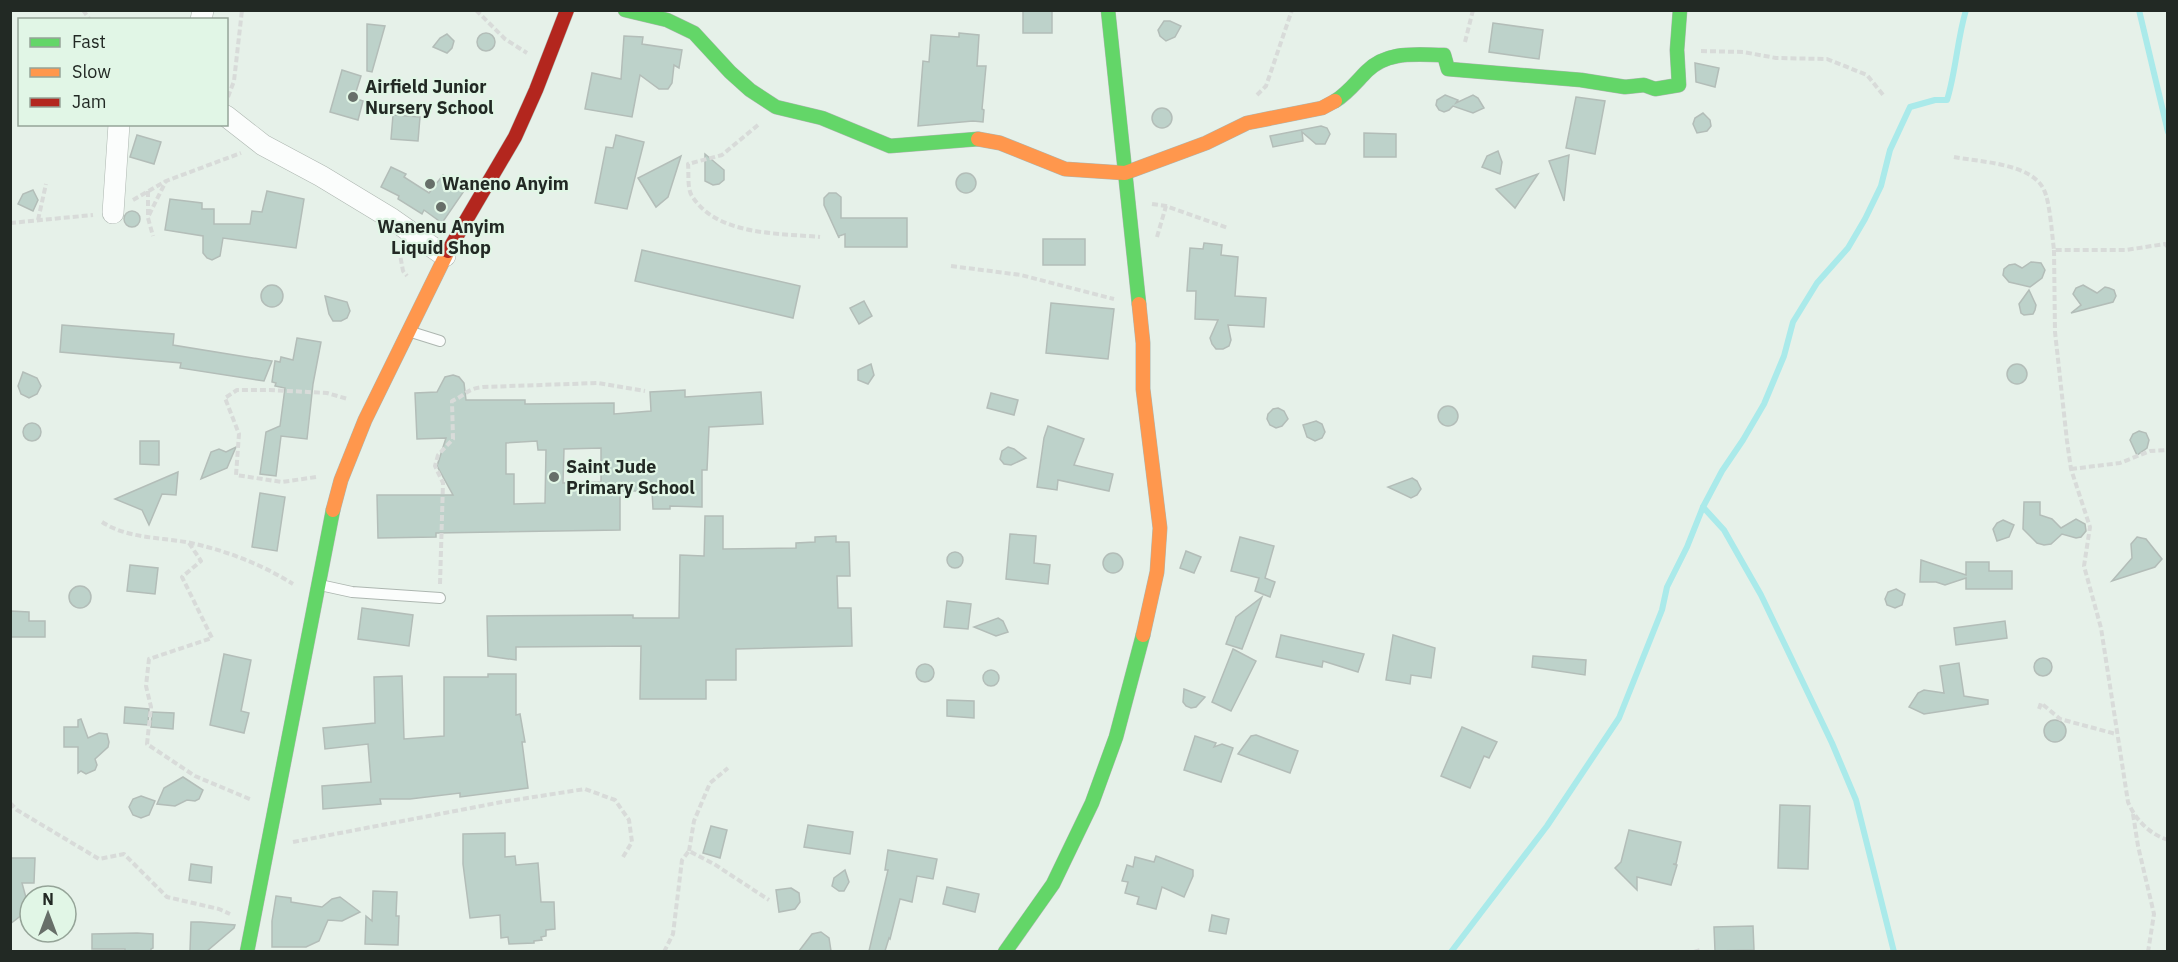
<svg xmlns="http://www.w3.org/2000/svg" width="2178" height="962" viewBox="0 0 2178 962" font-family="'IBM Plex Sans',sans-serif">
  <rect width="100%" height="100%" fill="#e6f1e9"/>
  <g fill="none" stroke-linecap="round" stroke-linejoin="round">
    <g stroke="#aaeaea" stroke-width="6">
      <polyline points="2139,10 2168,132"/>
      <polyline points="1703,507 1724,530 1761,595 1832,743 1856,800 1894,952"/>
      <path d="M1451,952L1547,826L1619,718L1662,610L1667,587L1687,547L1703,507L1722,471L1743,440L1764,404L1784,356L1793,322L1817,283L1848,248L1865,219L1881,186L1890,150L1910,107L1935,100H1947C1956,71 1957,40 1966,10"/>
    </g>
  </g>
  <g fill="#bdd2ca" stroke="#b3bdb8" stroke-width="1.5" fill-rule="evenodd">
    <rect x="1023" y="11" width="29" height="22"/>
    <polygon points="1164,21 1170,21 1181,26 1175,37 1166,41 1160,36 1158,30"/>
    <polygon points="1493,23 1543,30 1539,59 1489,52"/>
    <polygon points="367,24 385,26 372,72 367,71"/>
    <circle cx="486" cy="42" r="9"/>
    <polygon points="959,33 979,35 977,66 986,66 982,109 984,110 983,122 973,121 918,126 923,61 929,62 931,35 959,37"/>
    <polygon points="447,34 454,41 452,48 447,53 433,47 440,38"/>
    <polygon points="624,36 643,37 642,44 682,50 679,68 674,65 672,83 668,89 659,89 640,75 632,117 585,109 592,73 621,79"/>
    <polygon points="1695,63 1719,68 1715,87 1696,82"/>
    <polygon points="342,70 361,76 354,98 363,101 358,120 330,112"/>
    <polygon points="1445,95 1458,100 1456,103 1473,95 1478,98 1484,108 1473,113 1453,106 1449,110 1444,112 1439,110 1436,105 1437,100"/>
    <polygon points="1576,97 1605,101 1595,154 1566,148"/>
    <circle cx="1162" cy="118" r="10"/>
    <polygon points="1703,113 1710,120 1711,126 1707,131 1697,133 1693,124 1695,118"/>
    <polygon points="393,115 420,117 418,141 391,139"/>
    <polygon points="1321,126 1327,128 1330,134 1325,144 1316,144 1302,132 1303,141 1273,147 1270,136"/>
    <polygon points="1364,133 1396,134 1396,157 1364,157"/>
    <polygon points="137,135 161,142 154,164 130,157"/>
    <polygon points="616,135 644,142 627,209 595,203 606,147 613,148"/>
    <polygon points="1498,151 1502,162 1500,174 1482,167 1487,156"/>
    <polygon points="705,154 724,170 724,180 719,184 713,185 705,181"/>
    <polygon points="1569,155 1564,201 1549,161"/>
    <polygon points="681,156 668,197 656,207 638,178"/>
    <polygon points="391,167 406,174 404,177 429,193 443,175 464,191 442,223 424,210 422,214 398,199 399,196 381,187"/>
    <circle cx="966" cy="183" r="10"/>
    <polygon points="1538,174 1515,208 1496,189"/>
    <polygon points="33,190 38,200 33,211 18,204 23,194"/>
    <polygon points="267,191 304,199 296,248 223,238 220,256 212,260 207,258 203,253 203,236 165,230 170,199 202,203 202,209 214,209 214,224 250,224 252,211 262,212"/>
    <polygon points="829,193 836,193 841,197 841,218 907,218 907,247 845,247 845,234 839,236 839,238 824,205 824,198"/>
    <circle cx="132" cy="219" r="8"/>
    <rect x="1043" y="239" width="42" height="26"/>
    <polygon points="1204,243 1222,245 1221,255 1238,257 1235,296 1266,298 1264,327 1228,325 1231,340 1229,346 1223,349 1216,349 1212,344 1210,338 1218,320 1195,319 1196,291 1187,291 1190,248 1203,249"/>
    <polygon points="642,250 800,286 793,318 635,281"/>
    <polygon points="2031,262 2041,263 2045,270 2042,278 2030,287 2009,282 2003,275 2004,269 2009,265 2015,264 2022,268"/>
    <polygon points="2083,285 2097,293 2105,287 2109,288 2114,290 2116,296 2113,302 2071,313 2081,305 2073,294 2076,288"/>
    <circle cx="272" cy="296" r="11"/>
    <polygon points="2029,290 2036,305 2035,310 2033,314 2024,315 2021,313 2019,304"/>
    <polygon points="325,296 347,302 350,311 347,318 341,321 333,321 329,314"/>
    <polygon points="864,301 872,316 859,324 850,308"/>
    <polygon points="1051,303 1114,309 1108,359 1046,353"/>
    <polygon points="62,325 174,334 173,345 272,361 264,381 180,368 181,363 60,352"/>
    <polygon points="297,338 321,342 313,384 307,439 281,436 276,476 260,474 266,432 280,426 285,388 275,386 276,383 272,382 275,361 280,362 281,357 293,360"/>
    <polygon points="871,364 874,375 868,384 858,380 858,370"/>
    <circle cx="2017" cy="374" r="10"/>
    <polygon points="23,372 37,378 41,386 37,394 29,398 21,394 18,386"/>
    <path d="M453,375L459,377L464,383L466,400H525V404L614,403V414L651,411L650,392L685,390V397L761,392L763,424L709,427L707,470H702V507L670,506V509H653L652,491H620V530L436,533V537L378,538L377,495H453L437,466L446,438L417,439L415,393L437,392L445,377ZM537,441L538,450H546L545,503L514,504V474H506V443ZM601,448V482L563,483L564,449Z"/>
    <polygon points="991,393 1018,400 1014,415 987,408"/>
    <circle cx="1448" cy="416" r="10"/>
    <polygon points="1278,408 1284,411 1288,419 1282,426 1276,428 1270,425 1267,419 1268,414 1273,409"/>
    <polygon points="1316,421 1322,424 1325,432 1322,438 1315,441 1307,437 1303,425"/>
    <circle cx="32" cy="432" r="9"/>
    <polygon points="1048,426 1084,439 1074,465 1113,474 1109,491 1058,480 1057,490 1037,487 1044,438"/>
    <polygon points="2139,431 2146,433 2149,440 2147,448 2137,455 2130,440 2133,434"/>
    <polygon points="140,441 159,441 159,465 140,464"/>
    <polygon points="236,447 227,468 201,479 211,452 219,449 226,452"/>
    <polygon points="1008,447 1014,449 1026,458 1011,465 1004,464 1000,459 1002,451"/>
    <polygon points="178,472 176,495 162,494 149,525 142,510 115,499"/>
    <polygon points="1412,478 1417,481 1421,489 1417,495 1411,498 1388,487"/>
    <polygon points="260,493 285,497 277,551 252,547"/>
    <polygon points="2024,502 2040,502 2040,515 2052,519 2061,528 2076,519 2085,524 2086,531 2081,537 2076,538 2062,534 2051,544 2044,545 2037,543 2023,529"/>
    <polygon points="705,516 723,516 723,549 796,548 796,543 815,542 815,537 836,536 836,542 849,542 850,576 837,576 838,608 851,608 852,646 736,649 736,680 706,680 706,699 640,699 641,646 516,647 516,660 488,656 487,616 633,615 633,618 679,618 680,555 704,556"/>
    <polygon points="2003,520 2014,525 2009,537 1997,541 1993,529 1997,523"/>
    <polygon points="1010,534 1036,536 1034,563 1050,565 1048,584 1006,579"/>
    <polygon points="1240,537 1274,546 1265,578 1275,582 1270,597 1255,591 1259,578 1231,571"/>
    <polygon points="2137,537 2146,539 2162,559 2155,567 2112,581 2132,558 2131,544"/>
    <polygon points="1186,551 1201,557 1194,573 1180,568"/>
    <circle cx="955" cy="560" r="8"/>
    <circle cx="1113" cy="563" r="10"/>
    <polygon points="1921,560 1966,575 1966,562 1989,562 1989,571 2012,571 2012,589 1966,589 1966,578 1945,585 1936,582 1920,582"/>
    <polygon points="130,565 158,568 155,594 127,591"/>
    <circle cx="80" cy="597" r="11"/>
    <polygon points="1896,589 1905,594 1902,605 1895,608 1887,605 1885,599 1888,592"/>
    <polygon points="1262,597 1242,649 1226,644 1236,617"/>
    <polygon points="947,601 971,604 968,629 944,627"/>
    <polygon points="362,608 413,615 409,646 358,639"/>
    <polygon points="10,611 29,612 29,621 45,621 45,637 10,637"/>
    <polygon points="998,618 1003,621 1008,632 996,636 974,627"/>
    <polygon points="2005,621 2007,638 1956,645 1954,628"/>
    <polygon points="1281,635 1364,654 1358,672 1323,661 1322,667 1276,657"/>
    <polygon points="1393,635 1435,648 1431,678 1411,675 1410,684 1386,680"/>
    <polygon points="1233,649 1256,661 1231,711 1212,702"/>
    <polygon points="224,654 251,660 241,711 249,713 244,733 210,725"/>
    <polygon points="1533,656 1586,660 1585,675 1532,667"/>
    <circle cx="2043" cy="667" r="9"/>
    <polygon points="1959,663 1964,696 1988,700 1988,704 1924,714 1909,707 1918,693 1924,690 1944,693 1940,666"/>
    <circle cx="925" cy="673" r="9"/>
    <circle cx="991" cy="678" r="8"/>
    <polygon points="488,674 516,674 516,715 520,714 525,742 522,742 528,788 460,797 460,793 410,799 380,799 381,804 323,809 322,786 371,782 368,744 325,749 323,728 375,723 374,677 402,676 404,739 444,736 444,677 488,677"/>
    <polygon points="1184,689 1205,697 1196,707 1191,708 1186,706 1183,702"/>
    <polygon points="947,700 974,701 974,718 947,716"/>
    <polygon points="125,707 149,709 148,725 124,723"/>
    <polygon points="152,712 174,713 173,729 151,727"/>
    <polygon points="81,719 88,738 99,733 107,734 109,742 108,747 95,759 97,765 95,770 86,774 81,771 78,773 78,747 64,747 64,727 78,727 78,720"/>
    <circle cx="2055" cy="731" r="11"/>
    <polygon points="1462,727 1497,742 1489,758 1484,756 1470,788 1441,776"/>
    <polygon points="1256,735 1298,751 1290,773 1238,754 1251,736"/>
    <polygon points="1195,736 1216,743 1214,747 1222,744 1233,748 1221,782 1184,770"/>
    <polygon points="183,777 203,790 199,799 195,801 187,800 175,806 157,804 164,788"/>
    <polygon points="141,796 155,801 149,815 141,818 133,815 129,807 133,799"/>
    <polygon points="1780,805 1810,806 1808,869 1778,868"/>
    <polygon points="808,825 853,832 850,854 804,847"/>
    <polygon points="711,826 727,830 720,858 703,853"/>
    <polygon points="1629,830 1681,842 1676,864 1673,864 1677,865 1671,885 1637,877 1637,890 1615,868 1621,862"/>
    <polygon points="505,833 505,857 515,856 516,865 538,863 541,902 554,902 555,929 546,930 546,936 541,937 542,940 534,941 534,943 509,944 508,937 501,938 500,915 470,918 463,864 463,834"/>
    <polygon points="888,850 937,859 933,879 917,876 912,902 900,899 890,939 889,938 885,951 869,951 888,870 885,870"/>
    <polygon points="1156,856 1193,870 1193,876 1184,897 1162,887 1156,909 1137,904 1139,897 1125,893 1128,882 1122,881 1127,865 1133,867 1135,857 1154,862"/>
    <polygon points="10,858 35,858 34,883 22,883 28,905 27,911 10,924"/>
    <polygon points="191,864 212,867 211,883 189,880"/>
    <polygon points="845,870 849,882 844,891 839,891 832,886 834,878"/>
    <polygon points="947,887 979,894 975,912 943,904"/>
    <polygon points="791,888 799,893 800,902 795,909 779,912 776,890"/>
    <polygon points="373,891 397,892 396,916 399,916 398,945 365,944 366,916 372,921"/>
    <polygon points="276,896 291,898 291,902 322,907 332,899 340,897 360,912 342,921 328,920 319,941 306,947 272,947 272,921"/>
    <polygon points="1212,915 1229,919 1226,934 1209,931"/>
    <polygon points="191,922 201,922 235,925 234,928 207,951 190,951"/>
    <polygon points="1753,926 1754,950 1715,951 1714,927"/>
    <polygon points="821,932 829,938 831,951 799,951 812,934"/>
    <polygon points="137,933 153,934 153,948 151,949 151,951 125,951 125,949 92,949 92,934"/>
  </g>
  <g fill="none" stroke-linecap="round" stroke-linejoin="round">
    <defs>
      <g id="lane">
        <polyline points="408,331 440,341"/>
        <polyline points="320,585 352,592 440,598"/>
      </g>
      <g id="street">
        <polyline points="201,20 203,10"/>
        <polyline points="226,116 263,145 321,176 392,219 445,256"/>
        <polyline points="113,213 119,124"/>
      </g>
      <g id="fast">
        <polyline points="625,10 667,20 694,33 730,72 750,90 776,107 822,118 890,146 978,139"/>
        <polyline points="1108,10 1139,304"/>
        <path d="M1335,101C1347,94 1357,81 1367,71C1388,50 1417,55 1444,55L1448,69L1581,80L1625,87L1644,85L1655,89L1679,85L1677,50L1680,10"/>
        <polyline points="247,952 333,510"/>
        <polyline points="1005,952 1053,884 1092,803 1116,737 1143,635"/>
      </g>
      <g id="slow">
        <polyline points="978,139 1000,143 1065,169 1125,173 1206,143 1247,123 1322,108 1335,101"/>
        <polyline points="1139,304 1143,343 1143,389 1160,528 1157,572 1143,635"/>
        <polyline points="333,510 341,480 365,420 448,251"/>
      </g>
      <polyline id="jam" points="448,251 515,137 536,90 567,10"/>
    </defs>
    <use href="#lane" stroke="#adb6b0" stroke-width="12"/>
    <use href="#street" stroke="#adb6b0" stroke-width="22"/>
    <use href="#fast" stroke="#adb6b0" stroke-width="15"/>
    <use href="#slow" stroke="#adb6b0" stroke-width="15"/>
    <use href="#jam" stroke="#adb6b0" stroke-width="15"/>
    <g stroke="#d8dbd9" stroke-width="4" stroke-dasharray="6 3" stroke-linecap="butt">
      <polyline points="83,10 90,20"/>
      <polyline points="476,10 505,39 527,53"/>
      <polyline points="1465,42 1473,10"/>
      <polyline points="1701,51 1743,52 1776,58 1827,59 1867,75 1884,96"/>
      <polyline points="1257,95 1266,86 1292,10"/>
      <polyline points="228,97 234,81 242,10"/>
      <path d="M758,125L722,155L688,164C689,173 687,189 692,196C717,236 779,233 820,237"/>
      <path d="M1954,157C1979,162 2032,163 2044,190C2050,202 2052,235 2054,250H2126L2165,244L2168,247"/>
      <polyline points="148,191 148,218 153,236"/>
      <polyline points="133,200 166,181 241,153"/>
      <polyline points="1152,204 1166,206 1228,228"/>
      <polyline points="149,215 166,181"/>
      <polyline points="38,220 46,184"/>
      <polyline points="10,223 93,215"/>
      <polyline points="1157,237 1166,206"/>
      <polyline points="399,249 403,271 407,276"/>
      <path d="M2054,250L2055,332L2067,441L2071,469L2090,527L2084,566L2101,628L2128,802C2135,819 2149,834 2168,840"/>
      <polyline points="951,266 1021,275 1114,299"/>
      <polyline points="2071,469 2120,463 2150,451 2168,450"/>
      <polyline points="316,477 282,482 236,475 239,434 225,398 237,390 270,390 327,393 348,399"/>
      <path d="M102,522C128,539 161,537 191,543C227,551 261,564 293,584"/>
      <polyline points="189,543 201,561 182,577 212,638 149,659 146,686 151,707 147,744 195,776 252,800"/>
      <path d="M440,584L443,483L435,466L438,455L453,439L452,401C466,395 466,389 483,387L598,383L645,391"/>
      <polyline points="2039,709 2041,703 2060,719 2116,734"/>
      <polyline points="10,803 17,810 99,859 124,854 167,897 219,909 230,914"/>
      <polyline points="2133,814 2138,846 2154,914 2148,952"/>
      <polyline points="293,842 502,802 585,789 615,800 629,820 632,842 623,857"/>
      <polyline points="689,851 694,821 710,783 728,768"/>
      <polyline points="664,952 673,934 682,860 689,851 714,864 769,900"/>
      <polyline points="1694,952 1700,950"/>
    </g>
    <use href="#lane" stroke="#fbfdfc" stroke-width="10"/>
    <use href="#street" stroke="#fbfdfc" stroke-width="21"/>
    <use href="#fast" stroke="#63d668" stroke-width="14"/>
    <use href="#slow" stroke="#ff974d" stroke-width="14"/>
    <use href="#jam" stroke="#b3261e" stroke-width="14"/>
  </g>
  <g fill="#676f69" stroke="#e1f6e6" stroke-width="2">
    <circle cx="353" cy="97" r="6"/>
    <circle cx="430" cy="184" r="6"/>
    <circle cx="441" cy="207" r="6"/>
    <circle cx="554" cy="477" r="6"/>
  </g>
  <g text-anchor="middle" stroke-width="4.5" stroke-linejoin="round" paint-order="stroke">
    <g font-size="18" font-weight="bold" fill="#222924" stroke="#e1f6e6" text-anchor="start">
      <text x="365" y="93">Airfield Junior<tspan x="365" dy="21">Nursery School</tspan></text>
      <text x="442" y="190">Waneno Anyim</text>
      <text x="441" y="233" text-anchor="middle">Wanenu Anyim<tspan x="441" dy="21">Liquid Shop</tspan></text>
      <text x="566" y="473">Saint Jude<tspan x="566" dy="21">Primary School</tspan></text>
    </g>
  </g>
  <rect width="2178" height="962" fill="none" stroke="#222924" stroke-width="24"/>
  <rect x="18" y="18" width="210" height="108" fill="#e1f6e6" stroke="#95a498" stroke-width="1.5"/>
  <rect x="30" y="38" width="30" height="9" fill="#63d668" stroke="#95a498" stroke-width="1.5"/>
  <text x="72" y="48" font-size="18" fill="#222924">Fast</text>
  <rect x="30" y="68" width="30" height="9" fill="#ff974d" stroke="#95a498" stroke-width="1.5"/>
  <text x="72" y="78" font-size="18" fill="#222924">Slow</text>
  <rect x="30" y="98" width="30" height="9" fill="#b3261e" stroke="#95a498" stroke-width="1.5"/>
  <text x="72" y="108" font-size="18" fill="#222924">Jam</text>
  <g transform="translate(48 914)"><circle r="28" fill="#e1f6e6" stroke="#95a498" stroke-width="1.5"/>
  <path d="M0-4.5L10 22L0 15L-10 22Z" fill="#676f69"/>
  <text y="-9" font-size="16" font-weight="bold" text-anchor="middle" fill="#222924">N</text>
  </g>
</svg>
